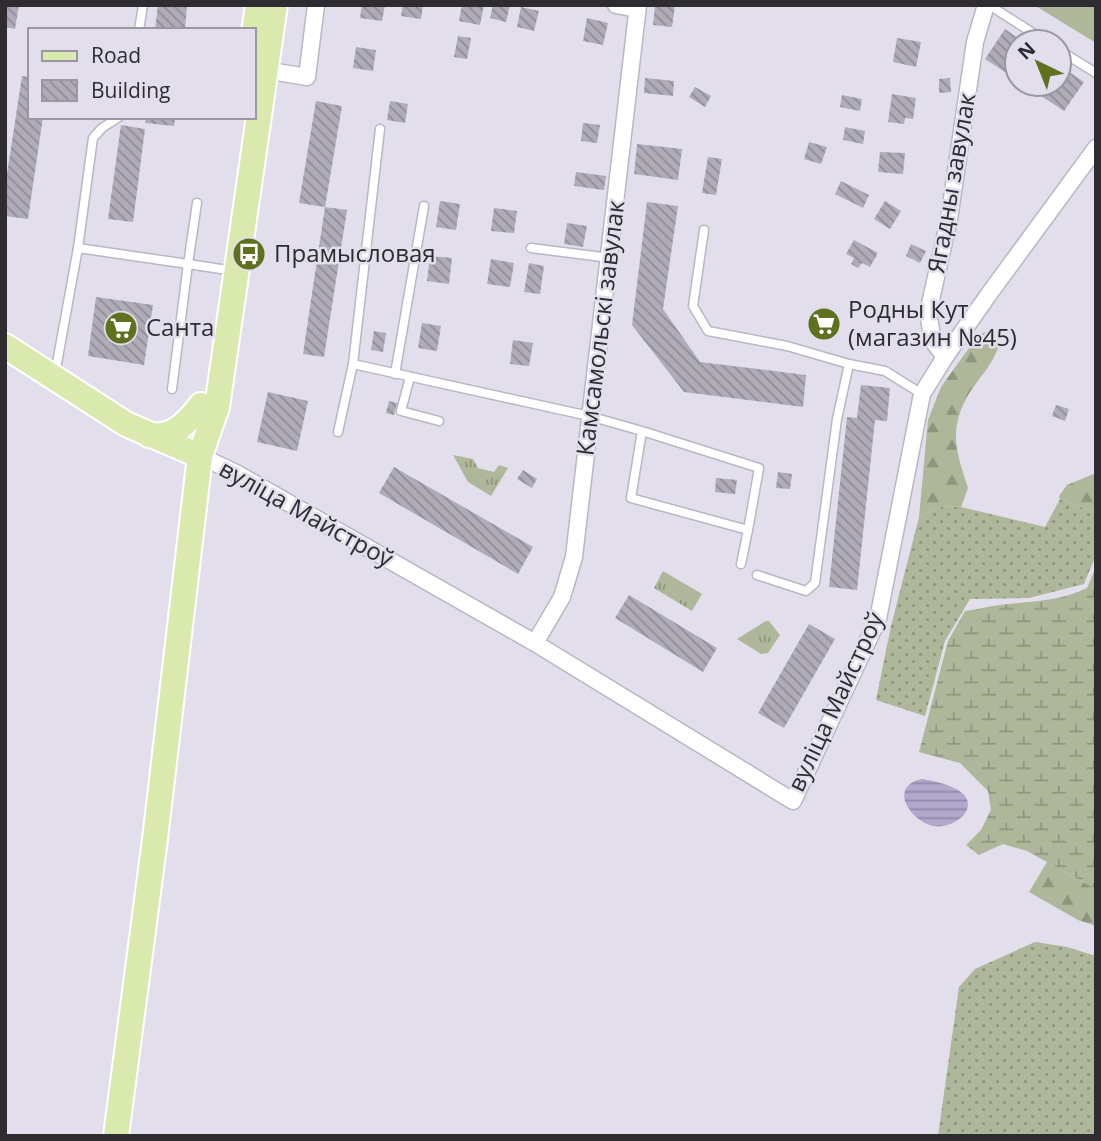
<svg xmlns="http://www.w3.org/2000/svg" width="1101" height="1141" viewBox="0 0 1101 1141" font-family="'Open Sans',sans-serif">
  <defs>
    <pattern id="grass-dots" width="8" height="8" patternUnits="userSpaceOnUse" patternTransform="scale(1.75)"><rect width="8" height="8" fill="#aeb799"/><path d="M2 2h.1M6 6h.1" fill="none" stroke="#8e957d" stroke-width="1.8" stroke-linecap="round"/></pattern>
    <pattern id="forest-firs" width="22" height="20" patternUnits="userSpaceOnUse" patternTransform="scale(1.75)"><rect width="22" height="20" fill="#aeb799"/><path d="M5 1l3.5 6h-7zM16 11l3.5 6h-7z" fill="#8e957d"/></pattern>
    <pattern id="wetland-marsh" width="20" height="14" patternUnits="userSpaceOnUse" patternTransform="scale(1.75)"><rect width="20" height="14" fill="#aeb799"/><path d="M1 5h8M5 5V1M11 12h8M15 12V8" fill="none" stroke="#8e957d"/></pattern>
    <pattern id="park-tufts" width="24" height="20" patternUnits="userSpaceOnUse" patternTransform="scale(1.75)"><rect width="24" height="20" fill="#aeb799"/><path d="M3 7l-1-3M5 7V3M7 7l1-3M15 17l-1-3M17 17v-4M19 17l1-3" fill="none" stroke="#8e957d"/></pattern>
    <pattern id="water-rules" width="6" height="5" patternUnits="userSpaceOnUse" patternTransform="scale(1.75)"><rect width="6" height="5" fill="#b2a7cc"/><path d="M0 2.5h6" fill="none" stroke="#9188a6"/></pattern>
    <pattern id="building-back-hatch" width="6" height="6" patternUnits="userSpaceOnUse" patternTransform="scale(1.75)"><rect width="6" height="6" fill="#afacb8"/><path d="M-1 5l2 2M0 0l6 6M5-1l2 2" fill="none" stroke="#8f8c96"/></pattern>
  </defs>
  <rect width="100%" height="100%" fill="#e2deec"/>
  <g fill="url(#grass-dots)">
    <polygon points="1060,499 1096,513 1096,555 1084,584 1029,598 970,599 945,641 925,716 876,700 891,626 919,517 944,506 961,507 1045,527"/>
    <polygon points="1035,942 1067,947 1096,956 1096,1136 938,1136 959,987 975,969"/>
  </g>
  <g fill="url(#forest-firs)">
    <path d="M989,332L999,345C992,367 978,378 967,397C948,432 957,453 968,488L961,507L944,506L919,517L928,420L941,387L979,334Z"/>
    <polygon points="1096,473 1096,513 1060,499 1059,496 1067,485"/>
    <polygon points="1047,862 1096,889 1096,926 1078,920 1029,892"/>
  </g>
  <path fill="url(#wetland-marsh)" d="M1096,567V889L1027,851L1003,844L979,855L966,845L981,830L991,810L988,791L960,763L919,752L948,641L965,611C977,610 988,606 999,605C1030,601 1059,602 1087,588Z"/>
  <g fill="url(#park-tufts)">
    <polygon points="453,455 473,459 478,468 494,472 499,465 508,468 491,496 468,482"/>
    <polygon points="663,571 702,594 692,611 654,588"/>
    <polygon points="766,621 769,621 780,635 768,653 761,654 737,639"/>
  </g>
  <polygon fill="#aeb799" points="1034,5 1096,5 1096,43"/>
  <path fill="url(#water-rules)" d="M922,779C933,781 944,783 954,788C980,800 966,822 943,826C917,831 883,787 922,779Z"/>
  <g fill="url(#building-back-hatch)">
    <polygon points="5,5 19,5 15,29 5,27"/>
    <polygon points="158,5 187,5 185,30 155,30"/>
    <polygon points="362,5 385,5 382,21 360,18"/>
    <polygon points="403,5 423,5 421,19 401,16"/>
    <polygon points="462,5 484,5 480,25 459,21"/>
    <polygon points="493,5 510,5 506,22 490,18"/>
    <polygon points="655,5 675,5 672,27 653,25"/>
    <polygon points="521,7 539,11 534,31 517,27"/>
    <polygon points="587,18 608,23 603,45 583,41"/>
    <polygon points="1005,29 1024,42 1017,42 1017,80 985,59"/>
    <polygon points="458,36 471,38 467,59 454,57"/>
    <polygon points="897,38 921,42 916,67 893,62"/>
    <polygon points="356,47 376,50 373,71 353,68"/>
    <polygon points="1059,65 1084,82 1064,111 1023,84 1059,84"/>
    <polygon points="22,76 30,77 30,117 43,117 28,219 5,216 5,187"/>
    <polygon points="645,78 674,81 673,96 644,93"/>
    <polygon points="950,78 951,92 939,93 939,79"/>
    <polygon points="695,87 711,96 705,107 689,97"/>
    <polygon points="892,94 916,98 913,119 905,118 904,124 888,122"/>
    <polygon points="842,95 862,99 860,111 840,107"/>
    <polygon points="316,101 342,106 325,207 299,203"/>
    <polygon points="390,101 408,104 405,123 387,120"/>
    <polygon points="146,117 175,117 174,126 145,123"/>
    <polygon points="583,123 600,125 597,143 581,141"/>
    <polygon points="121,125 145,129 133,222 108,219"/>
    <polygon points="845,127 865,131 863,144 843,140"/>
    <polygon points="809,142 827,147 821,164 804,159"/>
    <polygon points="637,144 682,149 678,180 634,174"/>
    <polygon points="880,152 905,153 903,174 878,172"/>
    <polygon points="708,157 722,159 716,195 702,193"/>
    <polygon points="576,172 606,176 604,190 574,186"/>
    <polygon points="841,181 869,195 863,208 835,194"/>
    <polygon points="440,201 460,204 456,230 436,227"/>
    <polygon points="885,201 901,211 890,229 874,219"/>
    <polygon points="647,202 678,206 663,309 700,362 806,375 803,407 684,392 632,325"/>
    <polygon points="325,207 347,210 324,357 303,354"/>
    <polygon points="494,208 517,211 514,233 491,231"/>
    <polygon points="567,223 587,226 583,247 564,244"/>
    <polygon points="854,240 878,253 870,267 862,263 858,268 851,264 854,258 846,254"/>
    <polygon points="911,244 926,251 920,263 906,256"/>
    <polygon points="430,256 452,258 449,284 427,281"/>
    <polygon points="491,259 514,263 510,287 487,284"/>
    <polygon points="529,263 544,266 540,294 524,292"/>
    <polygon points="96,297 153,305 144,365 88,356"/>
    <polygon points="818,313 833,316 830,334 815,332"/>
    <polygon points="422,323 441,326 437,351 418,348"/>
    <polygon points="374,331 386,333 383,352 371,350"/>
    <polygon points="513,340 533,343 529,366 510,364"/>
    <polygon points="861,385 890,388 887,421 875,420 857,590 829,587 847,417 857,418"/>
    <polygon points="268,392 308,401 297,451 257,442"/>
    <polygon points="389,401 397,403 394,415 386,413"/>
    <polygon points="1056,405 1069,409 1065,421 1052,416"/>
    <polygon points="394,467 533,547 518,574 379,493"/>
    <polygon points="523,470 537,479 532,488 517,479"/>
    <polygon points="778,472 792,474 790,489 776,488"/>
    <polygon points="716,478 737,480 735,494 715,492"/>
    <polygon points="629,595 717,648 703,672 615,618"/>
    <polygon points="809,624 835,639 784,728 758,713"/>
  </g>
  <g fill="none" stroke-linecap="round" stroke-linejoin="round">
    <defs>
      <g id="lane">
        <polyline points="989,5 1047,42"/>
        <polyline points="139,30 143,5"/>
        <polyline points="1059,50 1096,73"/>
        <polyline points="704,230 693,306 708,331 787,346 849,364 885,371 922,394"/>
        <polyline points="78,248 188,264 197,203"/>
        <polyline points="531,248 610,258"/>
        <polyline points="353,364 589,416 642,431 631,498 748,530 759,468 642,431"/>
        <polyline points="55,374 78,248 93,138 102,128 119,117"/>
        <polyline points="395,374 424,206"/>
        <polyline points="410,377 401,411 439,421"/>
        <polyline points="172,389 188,264 234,271"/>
        <polyline points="338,432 353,364 380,129"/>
        <polyline points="741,564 748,530"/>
        <polyline points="757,575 806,591 815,583 837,419 849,364"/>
      </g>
      <g id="street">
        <polyline points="616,5 637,9"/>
        <polyline points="259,69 307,77 316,5"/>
        <polyline points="945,357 933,341 928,313 949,219 975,42 986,5"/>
        <polyline points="200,456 236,473 535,643 793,801 878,619 922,394 945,357 989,294 1096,148"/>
        <polyline points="535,643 562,597 574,557 638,5"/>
      </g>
      <g id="primary">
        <polyline points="254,32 258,5"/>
        <polyline points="5,346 126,424 200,456"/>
        <path d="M149,435C173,439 188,422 201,405"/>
        <polyline points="116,1136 155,839 200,456 217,407 275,5"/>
      </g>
    </defs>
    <use href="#lane" stroke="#bab6c3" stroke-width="11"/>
    <use href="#street" stroke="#bab6c3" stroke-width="19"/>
    <use href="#primary" stroke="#fff" stroke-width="28"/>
    <use href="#lane" stroke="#fff" stroke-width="8"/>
    <use href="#street" stroke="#fff" stroke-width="16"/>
    <use href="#primary" stroke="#daeaaf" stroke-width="24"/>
  </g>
  <defs>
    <symbol id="bus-disc" viewBox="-11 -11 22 22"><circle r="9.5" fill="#5e711f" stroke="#e2deec"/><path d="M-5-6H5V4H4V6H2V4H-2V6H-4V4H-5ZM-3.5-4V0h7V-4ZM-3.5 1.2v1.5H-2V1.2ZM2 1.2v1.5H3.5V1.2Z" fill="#fff"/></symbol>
    <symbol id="supermarket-disc" viewBox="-11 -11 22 22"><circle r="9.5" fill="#5e711f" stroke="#e2deec"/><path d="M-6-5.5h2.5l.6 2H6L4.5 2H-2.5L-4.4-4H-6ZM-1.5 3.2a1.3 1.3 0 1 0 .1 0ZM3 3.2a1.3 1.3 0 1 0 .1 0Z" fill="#fff"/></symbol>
  </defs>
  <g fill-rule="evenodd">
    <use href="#bus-disc" x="230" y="235" width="38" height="38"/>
    <use href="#supermarket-disc" x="805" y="305" width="38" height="38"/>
    <use href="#supermarket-disc" x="102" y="309" width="38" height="38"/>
  </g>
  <g text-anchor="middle" stroke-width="5" stroke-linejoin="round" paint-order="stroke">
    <g font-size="24" fill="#2e2c31" stroke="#e2deec">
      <text transform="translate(952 183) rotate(-80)" y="8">Ягадны завулак</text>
      <text transform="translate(601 328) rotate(-83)" y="8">Камсамольскі завулак</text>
      <text transform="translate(306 514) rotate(29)" y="8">вуліца Майстроў</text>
      <text transform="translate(836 702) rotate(-65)" y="8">вуліца Майстроў</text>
    </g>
    <g font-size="24" fill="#2e2c31" stroke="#e2deec" text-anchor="start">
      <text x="274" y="262">Прамысловая</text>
      <text x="848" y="318">Родны Кут<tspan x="848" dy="28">(магазин №45)</tspan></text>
      <text x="146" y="336">Санта</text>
    </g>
  </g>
  <rect width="1101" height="1141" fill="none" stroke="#2e2c31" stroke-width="14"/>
  <rect x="28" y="28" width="228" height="91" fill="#e2deec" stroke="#9a97a1" stroke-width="2"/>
  <rect x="42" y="51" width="35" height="10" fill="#daeaaf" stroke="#9a97a1" stroke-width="2"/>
  <text x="91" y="63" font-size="21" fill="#2e2c31">Road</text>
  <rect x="42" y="80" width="35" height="21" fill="url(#building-back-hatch)" stroke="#9a97a1" stroke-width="2"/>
  <text x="91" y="98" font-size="21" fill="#2e2c31">Building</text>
  <g transform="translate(1038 63) rotate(317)"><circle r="33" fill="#e2deec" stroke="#9a97a1" stroke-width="2"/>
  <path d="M0-5L12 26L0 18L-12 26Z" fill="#5e711f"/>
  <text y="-10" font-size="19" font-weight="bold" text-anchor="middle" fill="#2e2c31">N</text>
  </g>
</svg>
